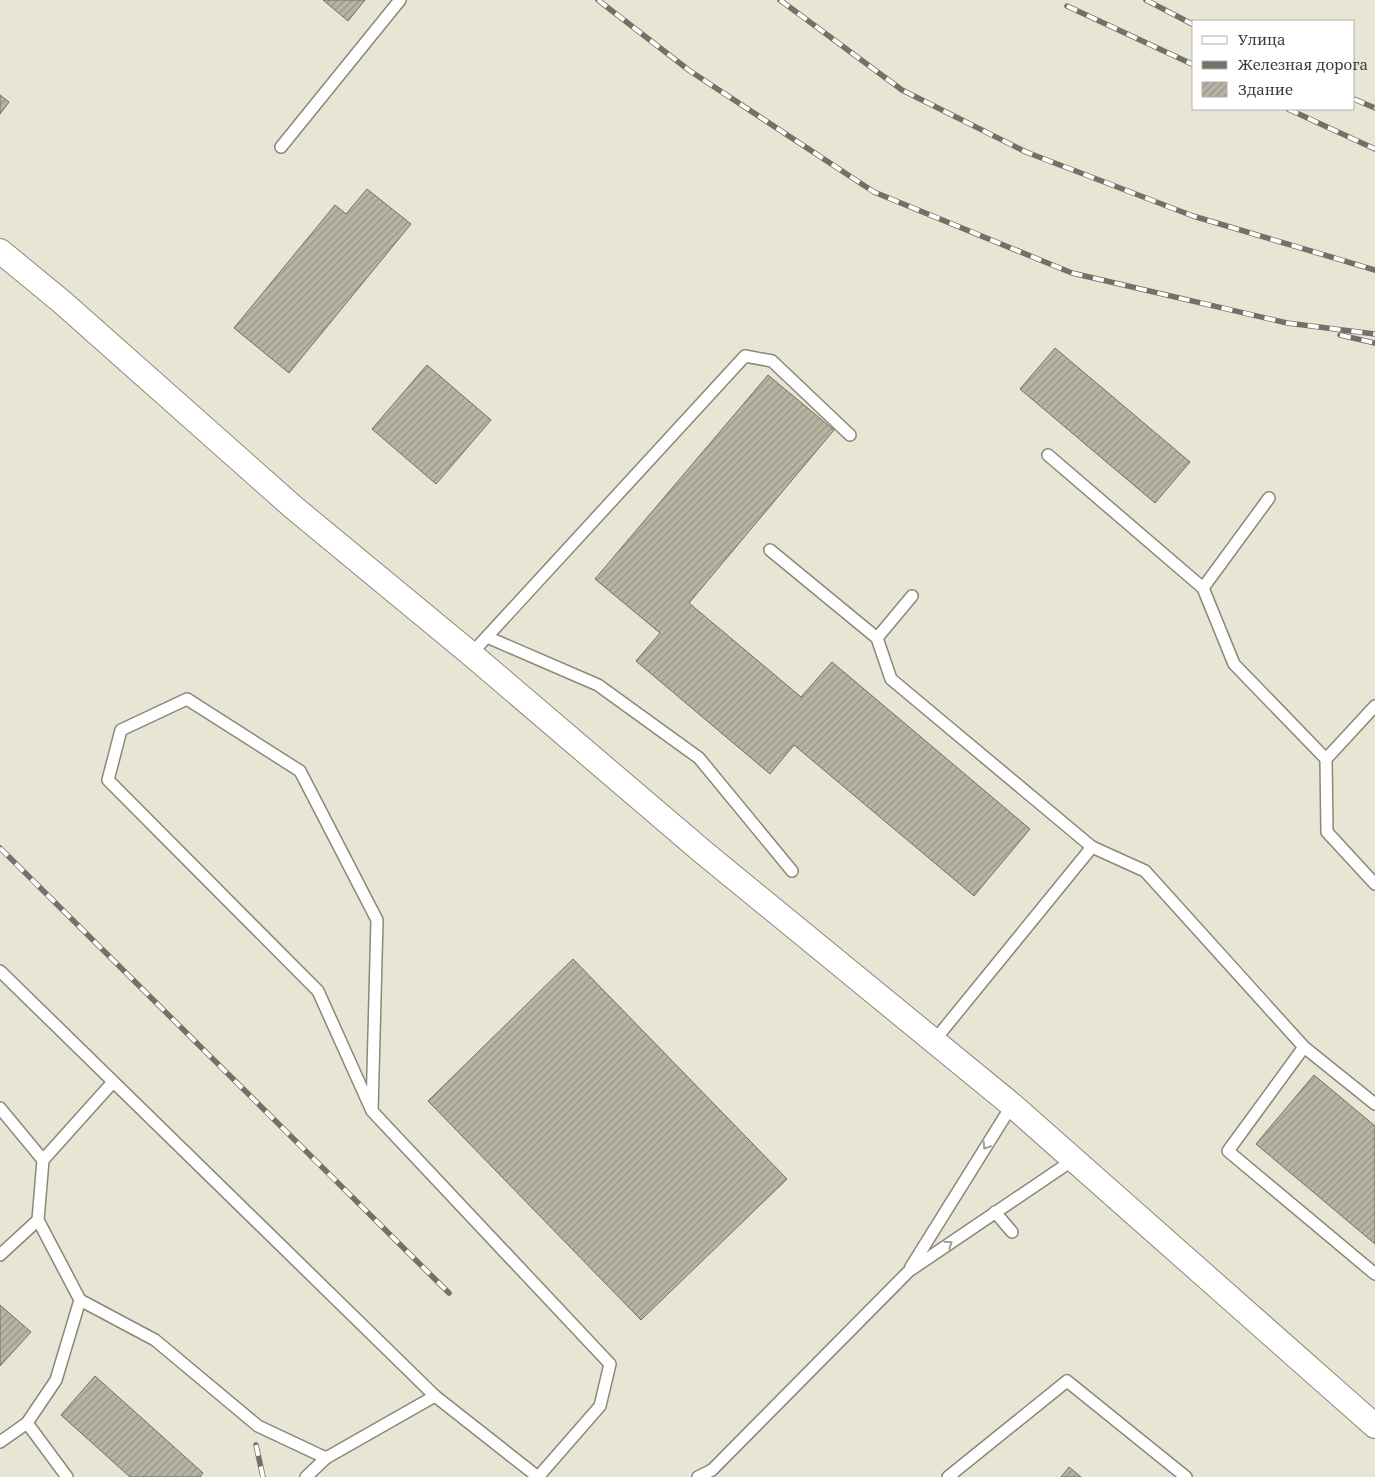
<svg xmlns="http://www.w3.org/2000/svg" width="1375" height="1477" viewBox="0 0 1375 1477" font-family="'Noto Serif',serif">
  <defs>
    <pattern id="building-hatch" width="6" height="6" patternUnits="userSpaceOnUse" patternTransform="scale(1.25)"><rect width="6" height="6" fill="#b7b4a4"/><path d="M-1 1l2-2M0 6l6-6M5 7l2-2" fill="none" stroke="#969486"/></pattern>
  </defs>
  <rect width="100%" height="100%" fill="#e8e5d5"/>
  <g fill="url(#building-hatch)" stroke="#737062">
    <polygon points="323,0 365,0 348,21"/>
    <polygon points="0,95 9,102 0,114"/>
    <polygon points="367,189 411,224 289,373 234,328 335,205 346,214"/>
    <polygon points="1055,348 1190,462 1155,503 1020,389"/>
    <polygon points="427,365 491,420 436,484 372,429"/>
    <polygon points="768,375 834,430 689,603 801,697 832,662 1030,829 974,896 794,745 770,774 636,661 660,633 595,579"/>
    <polygon points="573,959 787,1179 641,1320 428,1101"/>
    <polygon points="1314,1075 1375,1126 1375,1244 1256,1144"/>
    <polygon points="0,1305 31,1332 0,1366"/>
    <polygon points="95,1376 203,1473 200,1477 130,1477 61,1415"/>
    <polygon points="1069,1467 1081,1477 1061,1477"/>
  </g>
  <g fill="none" stroke-linecap="round" stroke-linejoin="round">
    <defs>
      <g id="lane">
        <polyline points="281,147 400,0"/>
        <polyline points="1048,455 1203,588"/>
        <polyline points="1269,498 1203,588 1234,664 1326,759"/>
        <polyline points="770,550 877,638 891,679 1092,847 934,1041"/>
        <polyline points="487,637 598,685 699,758 792,871"/>
        <polyline points="877,638 912,596"/>
        <polyline points="471,654 745,356 772,361 850,435"/>
        <polyline points="1375,706 1326,759 1327,832 1375,884"/>
        <polyline points="1092,847 1145,871 1304,1047 1228,1151 1375,1274"/>
        <polyline points="0,971 435,1396 538,1477"/>
        <polyline points="1304,1047 1375,1104"/>
        <polyline points="0,1108 43,1160 113,1082"/>
        <polyline points="372,1111 377,920 300,771 187,699 121,730 108,780 318,991 372,1111 610,1364 600,1406 538,1477"/>
        <polyline points="995,1212 1012,1232"/>
        <polyline points="38,1220 80,1300 56,1380 27,1423 67,1477"/>
        <polyline points="0,1255 38,1220 43,1160"/>
        <polyline points="911,1267 1012,1105"/>
        <polyline points="80,1300 155,1340 258,1426 326,1458"/>
        <polyline points="0,1442 27,1423"/>
        <polyline points="306,1477 326,1458 435,1396"/>
        <polyline points="698,1477 712,1470 909,1271 1073,1160"/>
        <polyline points="948,1477 1067,1381 1186,1477"/>
      </g>
      <polyline id="street" points="0,251 62,302 293,507 471,654 703,852 1012,1105 1375,1426"/>
    </defs>
    <use href="#lane" stroke="#8b8879" stroke-width="14"/>
    <use href="#street" stroke="#8b8879" stroke-width="26"/>
    <use href="#lane" stroke="#fff" stroke-width="11"/>
    <use href="#street" stroke="#fff" stroke-width="24"/>
    <defs>
      <g id="rail">
        <polyline points="598,0 690,71 874,192 1072,273 1287,323 1375,334"/>
        <polyline points="780,0 902,90 1026,152 1193,216 1375,270"/>
        <polyline points="1146,0 1194,25"/>
        <polyline points="1067,6 1194,65"/>
        <polyline points="1354,99 1375,108"/>
        <polyline points="1288,109 1375,149"/>
        <polyline points="1340,335 1375,343"/>
        <polyline points="0,848 449,1293"/>
        <polyline points="256,1445 263,1477"/>
      </g>
    </defs>
    <use href="#rail" stroke="#737167" stroke-width="5.5"/>
    <use href="#rail" stroke="#fff" stroke-width="4" stroke-dasharray="11" stroke-linecap="butt"/>
  </g>
  <defs><path id="oneway-chevron" d="M-2-3.5L2.5 0L-2 3.5" fill="none" stroke-width="1.6" stroke-linecap="round" stroke-linejoin="round" transform="scale(1.25)"/></defs>
  <g stroke="#9e9e9a">
    <use href="#oneway-chevron" transform="translate(986 1146) rotate(122)"/>
    <use href="#oneway-chevron" transform="translate(949 1244) rotate(-34)"/>
  </g>
  <rect x="1192" y="20" width="162" height="90" fill="#ffffff" stroke="#b1b1ae"/>
  <rect x="1202" y="36" width="25" height="8" fill="#ffffff" stroke="#b1b1ae"/>
  <text x="1238" y="45" font-size="15" fill="#3d3c35">Улица</text>
  <rect x="1202" y="61" width="25" height="8" fill="#737167" stroke="#b1b1ae"/>
  <text x="1238" y="70" font-size="15" fill="#3d3c35">Железная дорога</text>
  <rect x="1202" y="82" width="25" height="15" fill="url(#building-hatch)" stroke="#b1b1ae"/>
  <text x="1238" y="95" font-size="15" fill="#3d3c35">Здание</text>
</svg>
